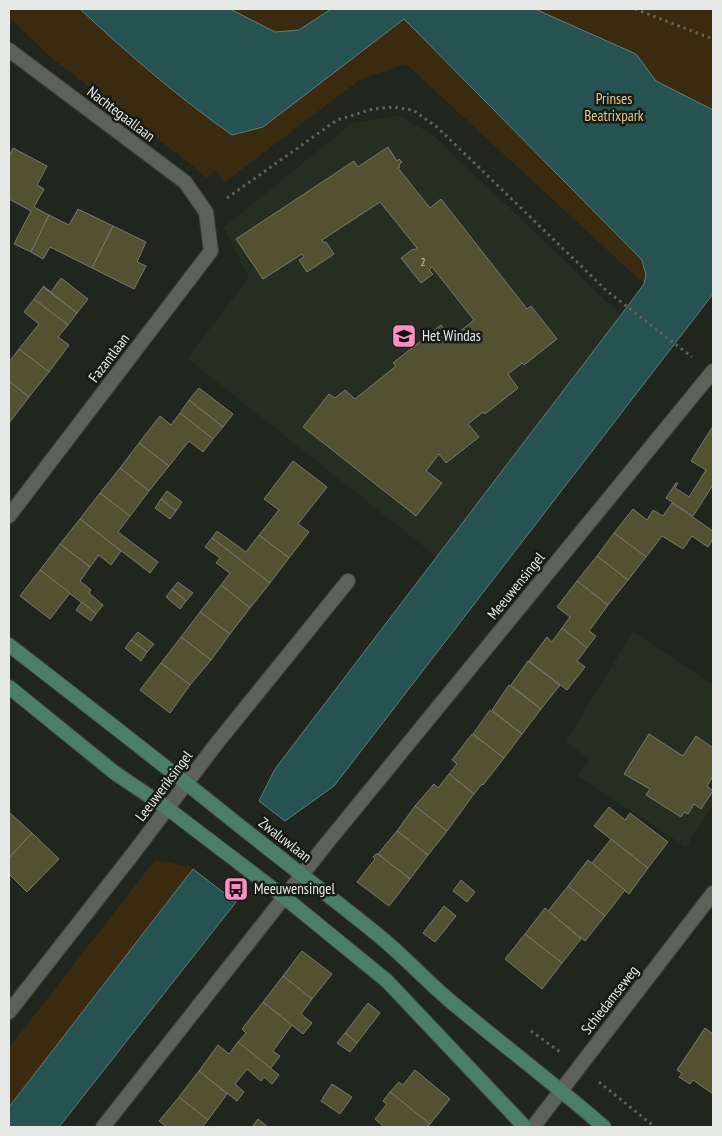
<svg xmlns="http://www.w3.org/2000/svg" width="722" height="1136" viewBox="0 0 722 1136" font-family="'PT Sans Narrow',sans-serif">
  <rect width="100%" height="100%" fill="#20251e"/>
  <g fill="#262e22">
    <polygon points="398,115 433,135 621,315 437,557 187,358 249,278 224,227 351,124"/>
    <polygon points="633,632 713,685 713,805 686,847 577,775 590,760 566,741"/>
  </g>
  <g fill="#3a2a0f">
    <polygon points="9,9 713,9 713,188 646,275 644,284 406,64 361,79 225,182 215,171 206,178 192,165 51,58 9,17"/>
    <polygon points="155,860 186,866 187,864 193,869 9,1107 9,1048"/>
  </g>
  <g fill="#265252" stroke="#607f7e">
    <path d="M80,9H230L275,32L299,30L331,9H535L636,54L656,81L713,110V294L334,786L285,821L259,801L275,769L621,315L644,284L646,275L642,260L404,19L263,127L232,135C178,97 128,54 80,9Z"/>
    <polygon points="193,869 236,902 59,1127 9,1127 9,1107"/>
  </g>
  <g fill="#525232" stroke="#787970">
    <polygon points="388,147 397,161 399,159 402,162 399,165 400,167 398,168 430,208 441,199 527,309 531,306 557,339 524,365 522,363 508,374 518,388 485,414 483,412 468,424 479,437 446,463 439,454 426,471 442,483 416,516 303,427 329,394 335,398 345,390 355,399 396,366 393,363 441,325 452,338 474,320 432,267 429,270 433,274 421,283 401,258 413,249 414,250 417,248 380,202 322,240 324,243 326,242 334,254 307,272 299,260 304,257 302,254 263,279 236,239 354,161 358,167"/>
    <polygon points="13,148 47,166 37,185 44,189 34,207 49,215 31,252 14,244 31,211 9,199 9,156"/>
    <polygon points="78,209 113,226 92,268 50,247 43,259 31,252 49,215 69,225"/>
    <polygon points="113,226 146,242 137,262 146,266 134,289 92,268"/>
    <polygon points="61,278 88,299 77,313 43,286 51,292"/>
    <polygon points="43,287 77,313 68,325 34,299"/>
    <polygon points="34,299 68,325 58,337 69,345 49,372 19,349 39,324 24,312"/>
    <polygon points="19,349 49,372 29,397 9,381 9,362"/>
    <polygon points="9,381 29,397 9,423"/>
    <polygon points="199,388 233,414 223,427 189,400"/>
    <polygon points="189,400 223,427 213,439 180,413"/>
    <polygon points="180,413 213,439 203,452 189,441 169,466 139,443 160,416 171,425"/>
    <polygon points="713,426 713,485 693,516 666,498 676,483 678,483 675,488 689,497 706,470 691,461"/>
    <polygon points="139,443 169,466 149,491 120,468"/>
    <polygon points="293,461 327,487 298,524 309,532 289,558 259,535 279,510 264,499"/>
    <polygon points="120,468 149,491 130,516 100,493"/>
    <polygon points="167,491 182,502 176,511 161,499"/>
    <polygon points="100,493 130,516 118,532 158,562 150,573 80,519"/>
    <polygon points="161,499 176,511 170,519 155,508"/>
    <polygon points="672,503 713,531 713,539 708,547 692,536 683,549 662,536 646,557 614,533 633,509 647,520 653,510 663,516"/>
    <polygon points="80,519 121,551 111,565 99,555 90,567 60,544"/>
    <polygon points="217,531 246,552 259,535 289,558 270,583 212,538"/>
    <polygon points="614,533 646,557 628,580 597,556"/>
    <polygon points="212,538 270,583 250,608 221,585 230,573 216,563 220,558 205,547"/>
    <polygon points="60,544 90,567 80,581 91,590 89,593 103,605 96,614 40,570"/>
    <polygon points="597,556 628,580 608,605 577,581"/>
    <polygon points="40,570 70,593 50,619 20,596"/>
    <polygon points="577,581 608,605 589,631 596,636 587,648 562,628 570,617 557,607"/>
    <polygon points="178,582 193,593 186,601 172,589"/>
    <polygon points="221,585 250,608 230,634 200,612"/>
    <polygon points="172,589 186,601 180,609 166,597"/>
    <polygon points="82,602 96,614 91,621 76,610"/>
    <polygon points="200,612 230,634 211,660 181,637"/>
    <polygon points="562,628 587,648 577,661 585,667 567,690 529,661 547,637 552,642"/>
    <polygon points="138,632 154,644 147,652 131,640"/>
    <polygon points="181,637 211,660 190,685 161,663"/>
    <polygon points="131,640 147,652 141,661 125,648"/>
    <polygon points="528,661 560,685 541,709 511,685"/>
    <polygon points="161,663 190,685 170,713 140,690"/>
    <polygon points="509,685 541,709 522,734 492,710"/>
    <polygon points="490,710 522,734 504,758 473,734"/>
    <polygon points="472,734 504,758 483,785 482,784 474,794 449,774 457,764 452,760"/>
    <polygon points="649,734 683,756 696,736 713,748 713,776 707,786 713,791 701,809 694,804 688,814 684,812 681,817 646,795 650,789 624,774"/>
    <polygon points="449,774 474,794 447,831 415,806 434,784 438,788"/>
    <polygon points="415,806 447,831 428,855 397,831"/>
    <polygon points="609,807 625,820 630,813 668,842 648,868 594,826"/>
    <polygon points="9,812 32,833 9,858"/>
    <polygon points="397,831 428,855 410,879 378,854"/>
    <polygon points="32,833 59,859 27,892 9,874 9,858"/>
    <polygon points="611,839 648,868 629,894 592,863"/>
    <polygon points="376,854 378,854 410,879 389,906 357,882 375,859 373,857"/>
    <polygon points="588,860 625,890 605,916 568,886"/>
    <polygon points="461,880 475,892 467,902 453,891"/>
    <polygon points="568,886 605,916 585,941 548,911"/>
    <polygon points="444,906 456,916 435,942 423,933"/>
    <polygon points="545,908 581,939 562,963 525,934"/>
    <polygon points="525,934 562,963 542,989 505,959"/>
    <polygon points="302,951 332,974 312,999 283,976"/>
    <polygon points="283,976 312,999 301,1014 312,1023 303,1034 263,1002"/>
    <polygon points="263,1002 292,1025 273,1051 280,1056 270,1069 238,1042 246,1033 242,1029"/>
    <polygon points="368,1003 380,1013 357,1043 345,1033"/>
    <polygon points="705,1028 713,1034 713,1094 693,1080 690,1084 679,1077 682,1073 677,1070"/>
    <polygon points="345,1033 357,1043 350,1052 337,1043"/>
    <polygon points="238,1042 279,1075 272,1084 264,1077 261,1081 247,1069 235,1084 244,1092 237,1101 199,1071 218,1045 229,1054"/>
    <polygon points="415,1070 450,1099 430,1124 390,1092 399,1082 403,1085"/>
    <polygon points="199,1071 227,1094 208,1120 179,1097"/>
    <polygon points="332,1084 352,1097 340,1114 321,1101"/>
    <polygon points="390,1092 430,1124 427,1127 384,1127 375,1119 387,1104 383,1101"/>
    <polygon points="179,1097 208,1120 202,1127 167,1127 159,1121"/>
    <polygon points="258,1119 268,1127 252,1127"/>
  </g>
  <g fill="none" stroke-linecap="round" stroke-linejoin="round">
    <defs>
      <g id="minor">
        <polyline points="9,50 185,182 206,212 211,251 9,516"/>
        <polyline points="9,1012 132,855 217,743 348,581"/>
        <polyline points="103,1127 327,843 713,371"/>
        <polyline points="533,1127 713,893"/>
      </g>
      <g id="secondary">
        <path d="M9,645C80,700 151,755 221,811C273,853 326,893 378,935C405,957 428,983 455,1005C504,1046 556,1085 604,1127"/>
        <polyline points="9,687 115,773 167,808 284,897 387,981 525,1127"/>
      </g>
    </defs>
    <use href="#minor" stroke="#3f433d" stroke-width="16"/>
    <use href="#secondary" stroke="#3f433d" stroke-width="16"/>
    <g stroke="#5f635d" stroke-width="3" stroke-dasharray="2.5 4" stroke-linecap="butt">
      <polyline points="635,9 713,39"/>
      <polyline points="227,198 337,120 373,109 393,107 413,110 437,127 607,291 692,357"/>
      <polyline points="531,1031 560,1052"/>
      <polyline points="599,1082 655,1127"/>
    </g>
    <use href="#minor" stroke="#5c615a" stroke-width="14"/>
    <use href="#secondary" stroke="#4b7e6a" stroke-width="14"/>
  </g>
  <defs>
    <symbol id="school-square" viewBox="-11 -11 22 22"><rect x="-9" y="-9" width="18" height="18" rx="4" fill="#fc8fc1" stroke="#171b15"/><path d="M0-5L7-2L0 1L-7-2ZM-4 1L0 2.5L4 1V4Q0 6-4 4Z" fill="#111"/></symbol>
    <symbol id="bus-square" viewBox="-11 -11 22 22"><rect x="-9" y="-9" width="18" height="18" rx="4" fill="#fc8fc1" stroke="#171b15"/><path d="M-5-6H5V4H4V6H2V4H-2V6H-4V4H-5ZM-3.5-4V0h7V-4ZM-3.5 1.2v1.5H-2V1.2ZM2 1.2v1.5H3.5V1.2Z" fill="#111"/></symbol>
  </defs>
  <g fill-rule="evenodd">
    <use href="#school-square" x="390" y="322" width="28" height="28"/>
    <use href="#bus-square" x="222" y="875" width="28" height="28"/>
  </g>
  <g text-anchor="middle" stroke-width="5" stroke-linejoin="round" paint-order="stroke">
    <g font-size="12" fill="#c1c3b8">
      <text x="423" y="266">2</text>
    </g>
    <g font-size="15" fill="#e6c590" stroke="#171b15">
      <text x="614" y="104">Prinses<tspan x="614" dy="17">Beatrixpark</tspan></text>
    </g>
    <g font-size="15" fill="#e6e9e5" stroke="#171b15">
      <text transform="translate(121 114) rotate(37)" y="5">Nachtegaallaan</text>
      <text transform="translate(109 358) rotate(-53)" y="5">Fazantlaan</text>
      <text transform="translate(516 586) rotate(-51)" y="5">Meeuwensingel</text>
      <text transform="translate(164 786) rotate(-53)" y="5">Leeuweriksingel</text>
      <text transform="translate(285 840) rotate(38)" y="5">Zwaluwlaan</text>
      <text transform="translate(610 1000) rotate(-52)" y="5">Schiedamseweg</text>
    </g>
    <g font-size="15" fill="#e6e9e5" stroke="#171b15" text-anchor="start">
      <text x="422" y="341">Het Windas</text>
      <text x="254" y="894">Meeuwensingel</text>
    </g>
  </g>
  <rect width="722" height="1136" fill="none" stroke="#e6e9e5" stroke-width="20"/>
</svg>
